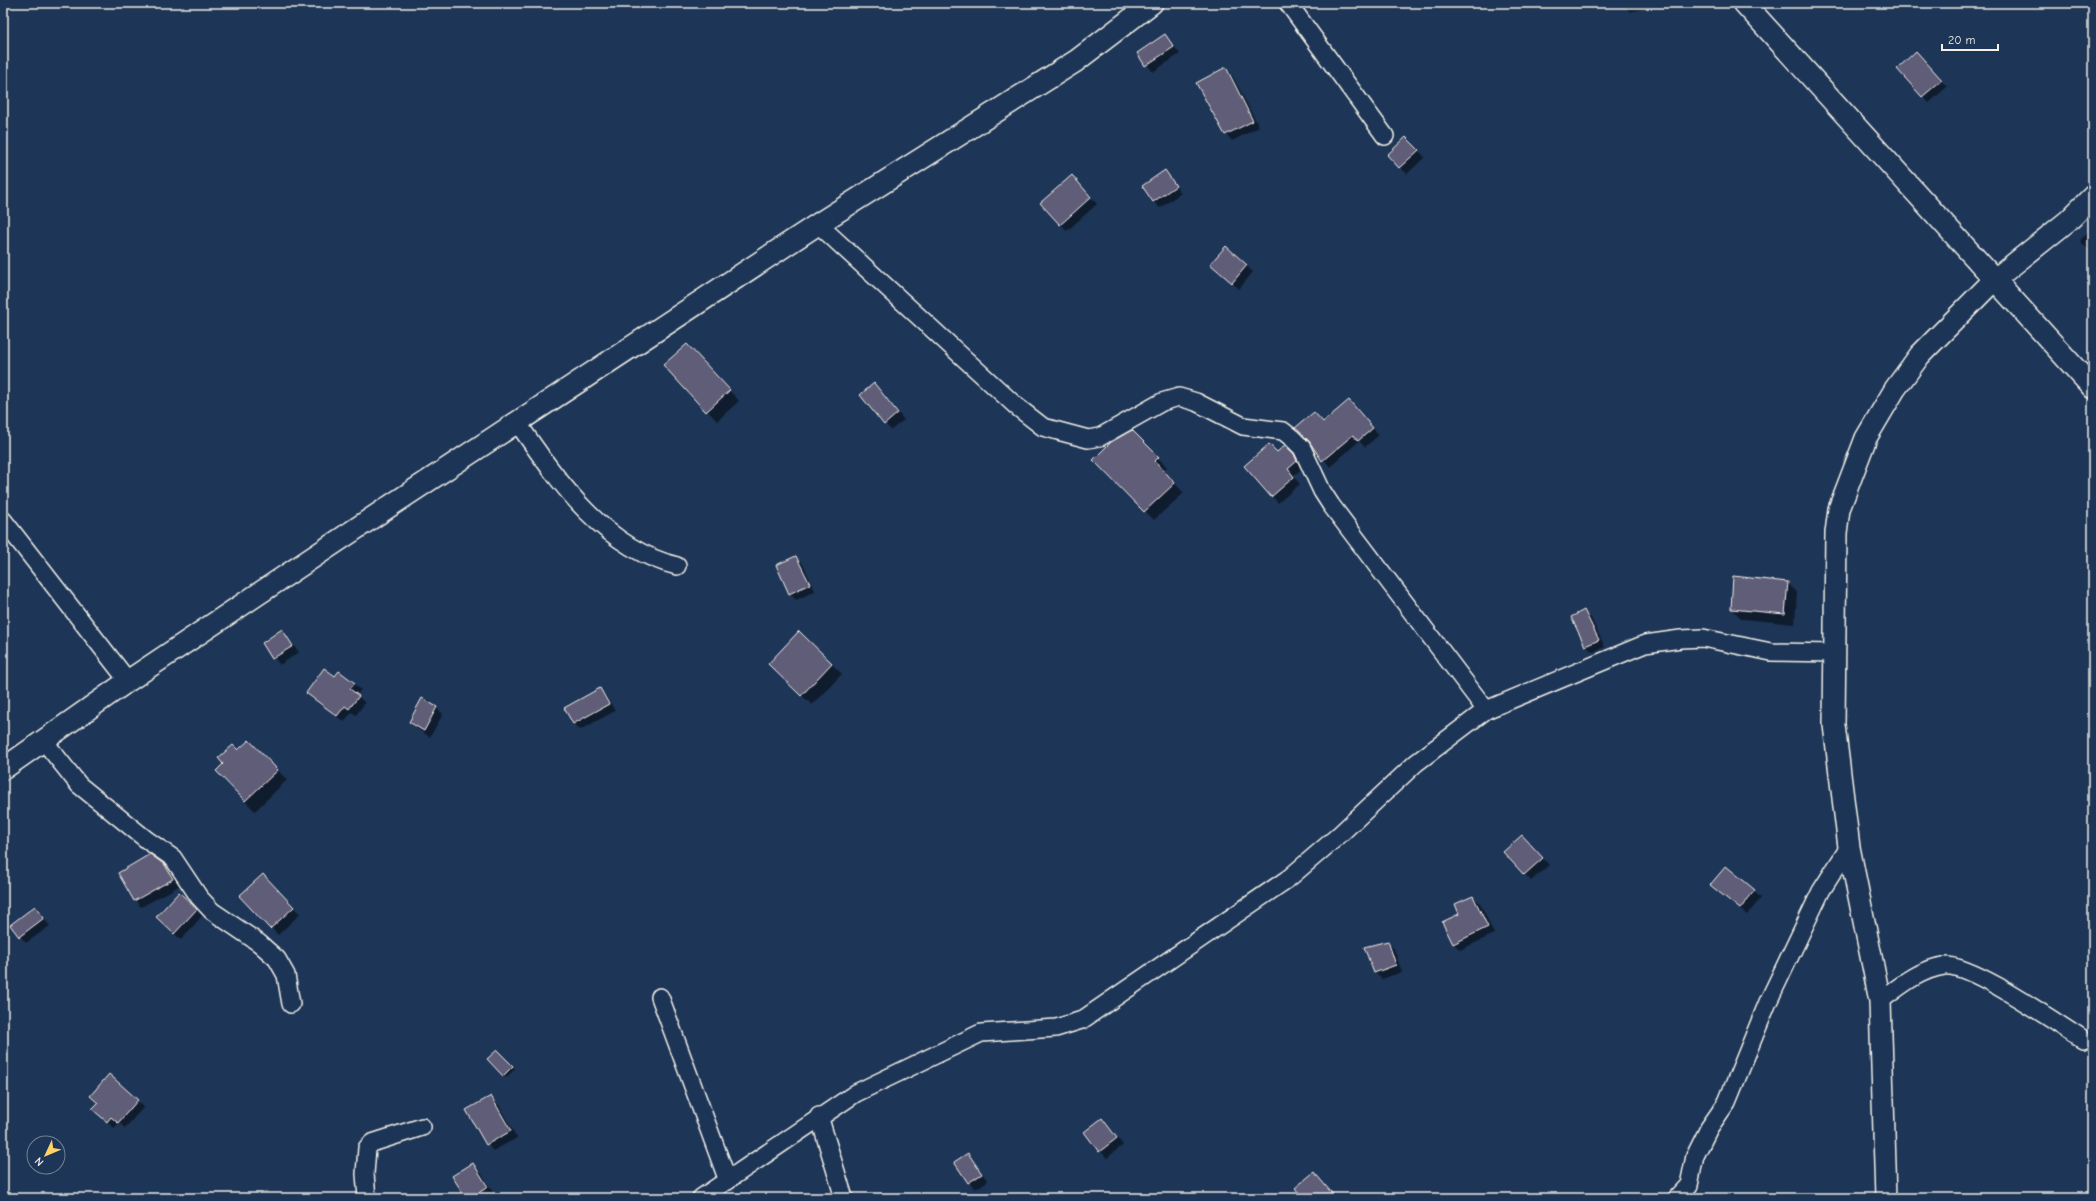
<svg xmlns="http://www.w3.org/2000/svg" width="2096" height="1201" viewBox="0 0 2096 1201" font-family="'Comic Neue',sans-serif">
  <rect width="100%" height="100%" fill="#1d3557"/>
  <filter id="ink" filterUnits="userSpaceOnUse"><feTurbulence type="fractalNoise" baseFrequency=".025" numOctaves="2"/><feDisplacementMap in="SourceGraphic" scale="8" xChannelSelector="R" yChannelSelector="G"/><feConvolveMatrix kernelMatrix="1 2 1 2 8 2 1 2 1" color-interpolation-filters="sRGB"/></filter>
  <g filter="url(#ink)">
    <g fill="#0007">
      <polygon points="1623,3 1650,3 1651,7 1630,12"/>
      <polygon points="1165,35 1180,54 1153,72 1138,53"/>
      <polygon points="1923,59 1947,87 1929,103 1898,69"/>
      <polygon points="1226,68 1232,75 1259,127 1232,141 1226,134"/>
      <polygon points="1413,145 1425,157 1407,174 1388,155"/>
      <polygon points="1164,172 1181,193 1160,208 1153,201"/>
      <polygon points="1078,183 1097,204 1067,231 1061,224"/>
      <polygon points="2093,225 2093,254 2080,241"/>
      <polygon points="1226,247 1253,272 1239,289 1218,270"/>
      <polygon points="697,355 739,401 717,421 665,365"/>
      <polygon points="880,391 904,420 891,430 885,424"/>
      <polygon points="1349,401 1379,435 1365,447 1359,441 1330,467 1311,442 1323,423"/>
      <polygon points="1132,431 1167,467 1163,471 1184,493 1154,520 1094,460"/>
      <polygon points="1285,447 1300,462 1303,468 1293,476 1300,484 1278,503 1245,466 1277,453"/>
      <polygon points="796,557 803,564 815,591 796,600 790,593"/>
      <polygon points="1787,583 1797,593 1795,624 1742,619 1732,609"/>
      <polygon points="1584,612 1591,618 1605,647 1593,652 1586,646 1572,617"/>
      <polygon points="282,631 299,652 280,665 263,643"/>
      <polygon points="799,632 842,674 812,705 779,674"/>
      <polygon points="335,678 354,684 361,690 357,695 365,703 356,715 352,712 344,722 307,693"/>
      <polygon points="599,689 606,696 615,711 580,730 574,724 565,708"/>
      <polygon points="437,708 443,714 430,737 416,728 410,722"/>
      <polygon points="238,751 259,751 287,780 255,811 245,801"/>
      <polygon points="1529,843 1549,865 1531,881 1525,874"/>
      <polygon points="165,866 172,873 179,886 141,907 135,900"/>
      <polygon points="1726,867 1761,898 1747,915 1718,891"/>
      <polygon points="263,875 300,914 278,935 241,896"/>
      <polygon points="179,893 202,916 181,940 164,924"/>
      <polygon points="1473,897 1480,903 1494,934 1460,950 1454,944 1460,914"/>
      <polygon points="35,908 50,926 26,943 11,925"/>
      <polygon points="1388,942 1394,949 1402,972 1382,979 1375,973"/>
      <polygon points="497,1051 515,1069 506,1078 488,1059"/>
      <polygon points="109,1076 144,1107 125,1128 119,1123 114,1128 100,1116 99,1103"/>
      <polygon points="491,1098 498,1104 517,1138 493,1151 487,1144"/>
      <polygon points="1102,1119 1123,1145 1107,1158 1100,1151"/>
      <polygon points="967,1154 988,1181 975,1189 969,1182"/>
      <polygon points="473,1165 480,1171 494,1194 487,1198 467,1198"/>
    </g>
    <g fill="#615d79" stroke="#f4f1e8">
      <polygon points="1165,34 1174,47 1145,66 1137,53"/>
      <polygon points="1916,51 1942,80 1922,97 1897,69"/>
      <polygon points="1226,67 1253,121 1225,135 1196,83"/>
      <polygon points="1406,137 1419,150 1399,168 1387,155"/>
      <polygon points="1165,170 1176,186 1153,202 1142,186"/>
      <polygon points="1072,175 1091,197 1060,225 1040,203"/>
      <polygon points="1226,246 1247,265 1232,283 1210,264"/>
      <polygon points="687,344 730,390 706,412 663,365"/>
      <polygon points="874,383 898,413 884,425 860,395"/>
      <polygon points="1349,400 1373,428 1358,441 1353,435 1322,461 1309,441 1295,428 1314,412 1323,422"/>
      <polygon points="1132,430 1159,457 1155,461 1175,483 1144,512 1093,460 1111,442"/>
      <polygon points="1269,444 1277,452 1285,445 1294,454 1297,461 1288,469 1294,477 1271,497 1244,466"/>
      <polygon points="796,556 810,584 789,594 776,565"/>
      <polygon points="1733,576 1788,582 1785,614 1731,609"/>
      <polygon points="1584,610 1599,640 1585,646 1571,617"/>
      <polygon points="282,629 293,646 272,659 262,643"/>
      <polygon points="799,631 832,663 801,696 768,664"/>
      <polygon points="324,668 335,676 339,671 355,683 350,689 359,696 349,709 345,706 337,716 306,693"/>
      <polygon points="600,688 609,704 573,724 564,708"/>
      <polygon points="422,698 437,707 424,731 409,722"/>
      <polygon points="249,740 278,770 245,801 216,771 223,764 218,758 233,745 238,750"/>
      <polygon points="1522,835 1543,858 1524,875 1503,852"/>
      <polygon points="150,854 165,865 173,879 134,901 118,873"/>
      <polygon points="1726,866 1755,890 1740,909 1710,885"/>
      <polygon points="263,874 294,907 270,929 239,896"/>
      <polygon points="179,892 197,909 174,934 156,917"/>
      <polygon points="1473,896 1488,927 1453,944 1442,922 1459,914 1455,904"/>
      <polygon points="35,906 44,918 19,937 10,925"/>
      <polygon points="1388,941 1396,965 1374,973 1364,947"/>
      <polygon points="497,1050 513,1066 503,1076 487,1059"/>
      <polygon points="109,1074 138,1100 118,1123 111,1117 107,1122 92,1109 98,1103 90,1096"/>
      <polygon points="491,1096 511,1131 486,1145 466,1110"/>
      <polygon points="1102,1118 1117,1138 1099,1152 1084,1132"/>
      <polygon points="968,1153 982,1174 968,1183 954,1162"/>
      <polygon points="473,1163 488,1187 470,1198 466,1198 452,1176"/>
      <polygon points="1314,1172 1336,1198 1303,1198 1295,1188"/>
    </g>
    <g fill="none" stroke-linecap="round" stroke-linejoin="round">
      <defs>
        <g id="minor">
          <polyline points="1288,3 1385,136"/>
          <polyline points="818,224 1016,406 1043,427 1088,439 1100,437 1162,402 1179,397 1196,402 1243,426 1283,431 1292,438 1302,448 1322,491 1331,505 1486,710"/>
          <path d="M517,422C558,481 603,548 677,566"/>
          <polyline points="3,520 128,681"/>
          <polyline points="44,741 79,785 147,840 173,858 199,897 212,911 259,943 277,959 286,975 291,1004"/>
          <polyline points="660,997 728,1181"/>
          <path d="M1880,1001C1899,987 1920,969 1944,966C1971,963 2056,1023 2082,1039"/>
          <polyline points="819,1116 844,1198"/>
          <polyline points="367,1198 365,1174 367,1148 372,1143 422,1127"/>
          <polyline points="701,1198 856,1093 981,1033 1056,1028 1082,1020 1289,878 1338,836 1416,763 1486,710 1645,644 1681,639 1703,638 1771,652 1836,653"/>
          <polyline points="1677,1198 1689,1185 1695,1156 1709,1128 1727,1102 1768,1002 1821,891 1849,847"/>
        </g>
        <g id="tertiary">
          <polyline points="1744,3 2093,388"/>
          <polyline points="3,769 128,681 393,504 818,224 1076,61 1152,3"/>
          <polyline points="1886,1198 1880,1001 1849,847 1834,725 1836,533 1839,509 1866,438 1895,389 1920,355 1994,280 2069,220 2093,196"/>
        </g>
      </defs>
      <use href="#minor" stroke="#f4f1e8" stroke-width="20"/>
      <use href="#tertiary" stroke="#f4f1e8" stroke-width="24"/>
      <use href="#minor" stroke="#1d3557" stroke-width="17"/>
      <use href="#tertiary" stroke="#1d3557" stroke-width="21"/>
    </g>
  </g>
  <rect width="2096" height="1201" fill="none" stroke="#1d3557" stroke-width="16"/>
  <rect x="8" y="8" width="2080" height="1185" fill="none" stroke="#f4f1e8" stroke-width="1.5" filter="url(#ink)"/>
  <g transform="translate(46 1155) rotate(226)"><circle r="19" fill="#1d3557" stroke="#738091"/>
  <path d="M0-3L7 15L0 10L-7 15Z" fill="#ffd166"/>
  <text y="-6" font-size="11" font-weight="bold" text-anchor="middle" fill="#f4f1e8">N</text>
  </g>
  <path d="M1942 44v6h56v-6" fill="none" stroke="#f4f1e8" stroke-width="2"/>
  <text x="1948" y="44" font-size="12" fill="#f4f1e8" stroke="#1d3557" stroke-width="3" paint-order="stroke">20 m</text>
</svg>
